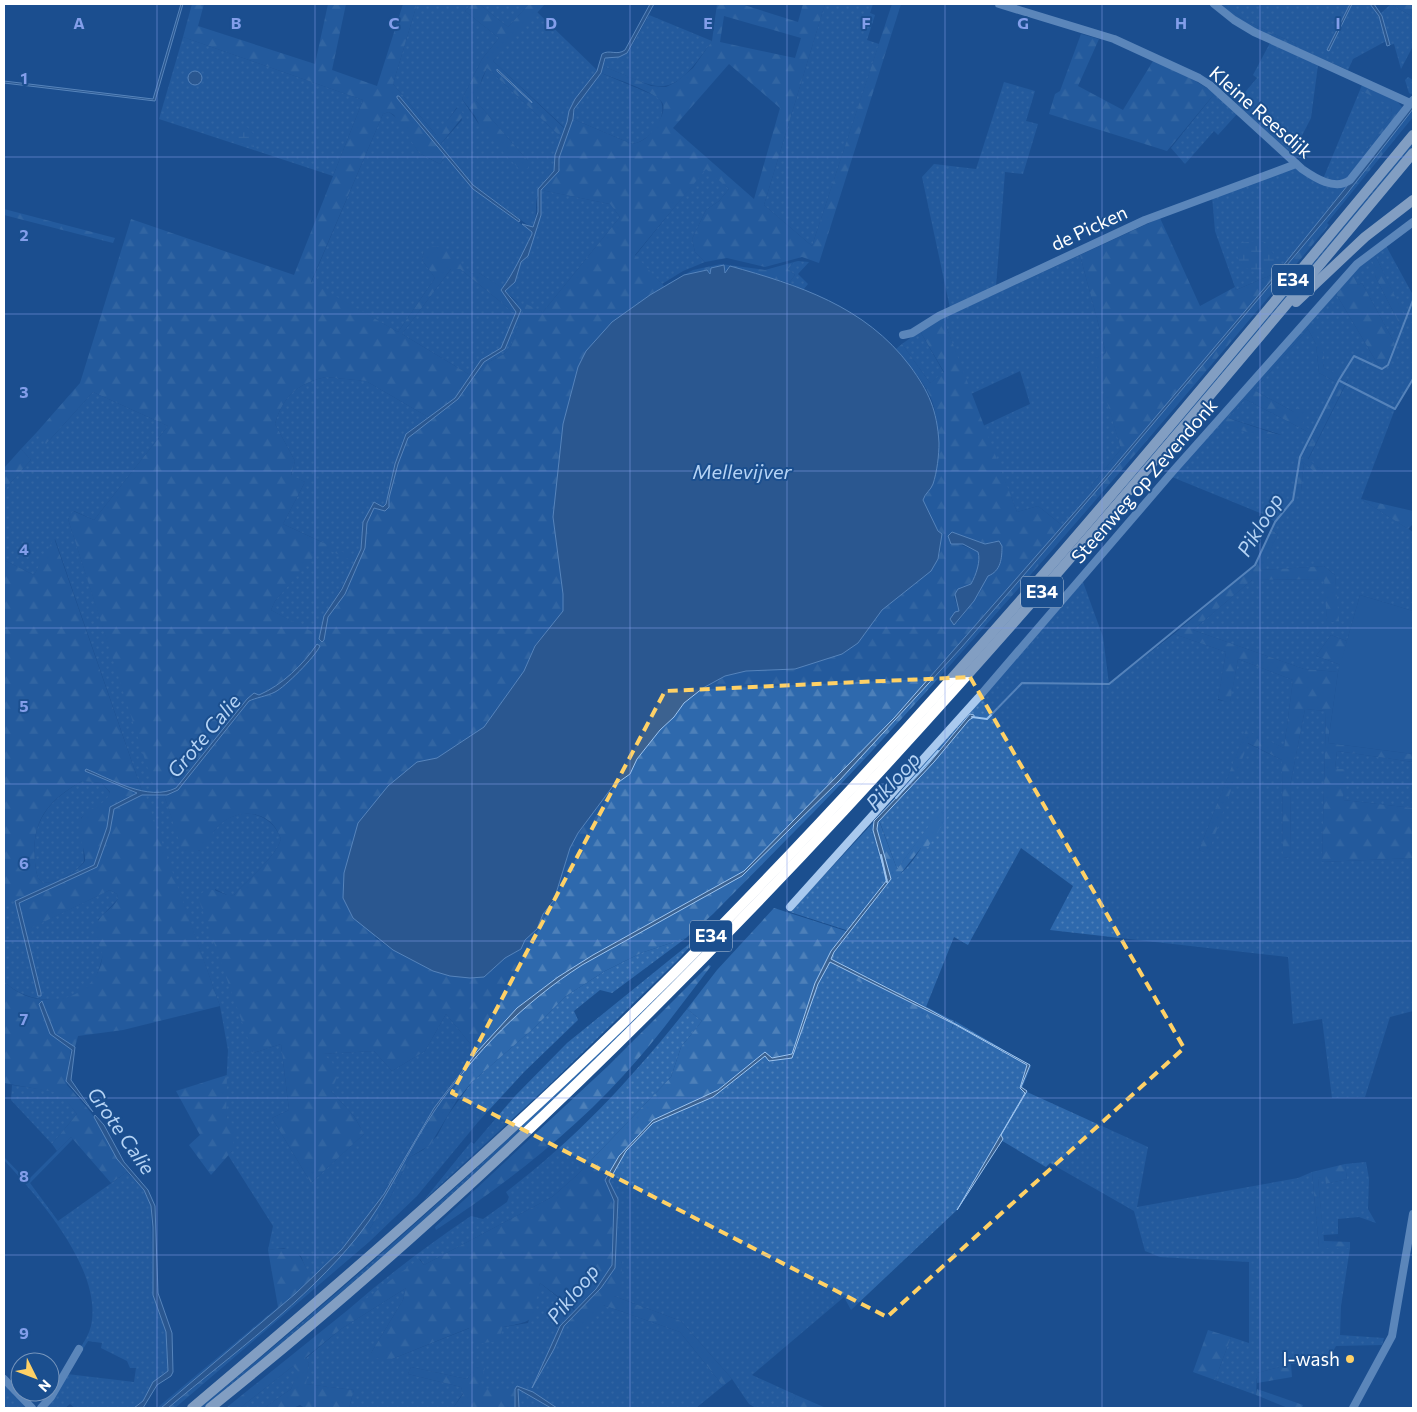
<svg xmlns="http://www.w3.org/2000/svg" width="1417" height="1412" viewBox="0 0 1417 1412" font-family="Commissioner,sans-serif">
  <defs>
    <pattern id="green-dots" width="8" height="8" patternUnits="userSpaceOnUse" patternTransform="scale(1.25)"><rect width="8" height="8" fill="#2e69ad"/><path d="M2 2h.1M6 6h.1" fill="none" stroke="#4d80b9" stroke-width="1.8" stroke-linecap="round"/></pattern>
    <pattern id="forest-firs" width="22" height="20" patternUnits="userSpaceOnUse" patternTransform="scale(1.25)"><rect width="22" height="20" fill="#2e69ad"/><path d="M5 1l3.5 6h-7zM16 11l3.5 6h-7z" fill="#4d80b9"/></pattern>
    <pattern id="wetland-marsh" width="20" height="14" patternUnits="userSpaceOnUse" patternTransform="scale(1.25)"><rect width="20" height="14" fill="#2e69ad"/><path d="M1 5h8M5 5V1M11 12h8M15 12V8" fill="none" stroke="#4d80b9"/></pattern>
  </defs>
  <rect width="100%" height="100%" fill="#1b4f8f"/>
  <g fill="url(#green-dots)">
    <path d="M417,4H471L465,11L499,38L482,59L462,99L478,123L528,161L476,101L477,92L487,68L562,138L555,155V169C546,178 537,190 536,204C536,214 536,219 532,228L473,185L440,145L462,120L457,107L437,136L393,84Z"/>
    <polygon points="479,4 529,4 508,27"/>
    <polygon points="825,4 873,4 870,13 875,15 867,40 879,44 812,246 764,205"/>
    <polygon points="1224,4 1374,4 1381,13 1391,4 1413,17 1413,46 1401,69 1394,44 1390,45 1388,40 1353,59 1348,70 1295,47 1296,44 1244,20"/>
    <polygon points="536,11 597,70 575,99 565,128 493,61"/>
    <path d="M649,15L712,41C670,101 665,92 603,66L607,56L619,57L629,51Z"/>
    <polygon points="183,37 363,100 333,176 159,119"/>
    <polygon points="1270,43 1318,65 1311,118 1292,155 1236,103 1257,78 1253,75"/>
    <path d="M601,73L658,97C672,113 650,142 632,144L573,119L576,105Z"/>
    <polygon points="1408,77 1413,80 1413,95 1409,93 1405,80"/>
    <polygon points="1004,82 1035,91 1026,121 1038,124 1023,174 1005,172 996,286 950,308 922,177 934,164 976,169"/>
    <polygon points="1360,90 1388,103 1391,106 1392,115 1343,182 1323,179"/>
    <polygon points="1215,93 1237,114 1218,135 1214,131 1185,164 1171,148"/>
    <path d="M389,112L399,120L419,153L440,164L446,156L473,189L532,232C528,244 511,281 502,288L479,273H471L461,265L424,251L422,260L435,278L398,332L311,283L383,114Z"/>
    <polygon points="1413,142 1413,146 1127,489 1124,487"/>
    <polygon points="706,168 729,189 719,201 706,210 692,239 695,252 705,262 683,271 662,284 635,256"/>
    <polygon points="1294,168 1340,188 1350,184 1278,272 1236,290 1215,231 1212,196"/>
    <polygon points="541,190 610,204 620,217 543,312 526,305 511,346 504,354 485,364 475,378 402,334 451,269 460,269 513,312 520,309 518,303 505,291 515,282 521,262 529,253 541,211 539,205"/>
    <polygon points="1385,244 1413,295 1413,379 1395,409 1361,499 1413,532 1413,611 1360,595 1347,641 1331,635 1316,656 1341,665 1338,672 1304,669 1193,630 1252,580 1325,579 1327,622 1338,622 1335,575 1324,566 1260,570 1278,534 1271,530 1275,522 1265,515 1172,477 1218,423 1282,435 1228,418 1245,399 1308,432 1302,425 1305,408 1304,411 1294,412 1254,390 1308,329 1316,344 1319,373 1338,383 1301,459 1301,491 1304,463 1321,476 1324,471 1308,460 1348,380 1324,368 1323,363 1325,359 1309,322 1335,292 1380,368 1384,370 1395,344 1362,283 1358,285 1352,273 1370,256 1378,272 1375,276 1400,325 1405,318 1374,253"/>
    <polygon points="1080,255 1106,353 1095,358 1121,449 1091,486 1094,490 1063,526 1038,506 1017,512 983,426 1030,404 1020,371 971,394 943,318"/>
    <polygon points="798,261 809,262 798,274 808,284 803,290 789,283 795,275 788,269 794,262"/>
    <polygon points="920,331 944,373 930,383 902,344"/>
    <path d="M326,377L366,381L428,417L409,431L403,439L385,506H381L376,502L363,530L362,545L349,575L323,619L320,637L271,610L275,601L324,543L283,524L305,482L291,476L295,461L275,424C283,396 298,383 326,377Z"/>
    <polygon points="93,392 168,426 94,520 74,511 68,519 156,791 142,791 55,539 34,575 4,560 4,490 31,460 21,449 37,432 47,443"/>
    <path d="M1083,582L1103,637L1109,684L1174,634L1226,652L1218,700L1230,702L1238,659L1293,680L1284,748L1246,731L1199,850L1208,853L1247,743L1282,760L1283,858L1291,857L1290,786L1305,709L1326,711L1322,862L1413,858V1011L1390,1017L1365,1097L1332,1098L1322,1019L1293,1024L1288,957L1050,930L1073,886L1021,848L968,945L954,937L926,1007L851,968L951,1030L955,1021L1031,1066L1022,1088L1027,1092L1148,1147L1137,1207L1298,1178L1312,1172L1319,1248H1350L1341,1306L1340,1335L1384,1338L1382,1345L1336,1346L1327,1361L1291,1364L1257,1373L1256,1395L1215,1380L1231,1337L1249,1343V1262L1160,1257L1145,1251L1134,1211L1050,1163L1046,1167L999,1139L957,1210L851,1310L844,1297L752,1375L796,1395L790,1408H756L749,1404L732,1379L681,1321L614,1296L607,1183L623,1153L647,1127L819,975L849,931L790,912L870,826L887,882C914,871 928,834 942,809L897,869L878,817Z"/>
    <polygon points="1337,751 1413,762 1413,808 1343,800 1345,769 1335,769"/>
    <path d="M82,781L102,783L110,793C106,806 90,808 81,818L84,861C78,872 56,883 43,883C36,878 36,870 35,862C31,821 48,801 82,781Z"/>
    <path d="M144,794L164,795L183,850L199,851C208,841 215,826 227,819C249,807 273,816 281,839C276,857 247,880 234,895L229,896L215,889L253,1053L281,1044L289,1110L272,1118L311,1183L364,1134L354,1116L331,1091L323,1054L374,1051L392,1071L425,1051L446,1014L477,1052L434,1108L368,1216L342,1249L311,1281L301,1256L284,1248L268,1250L273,1226L228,1155L232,1151L225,1109L228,1050L220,1006Z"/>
    <path d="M110,890L117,894L118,899L98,920C100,932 106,950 101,962C99,970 95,981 89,986C67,1008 23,1002 4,981V901H14L21,906L28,929Z"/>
    <path d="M722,932L724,934L563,1092L393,1248L231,1386L204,1408H199C382,1260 555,1099 722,932Z"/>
    <polygon points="699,936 677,961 546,1088 424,1200 471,1142 474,1144 515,1096 567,1043"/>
    <polygon points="686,938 612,993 600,990 574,1011 578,1020 524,1072 478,1122 417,1196 369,1242 369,1230 391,1196 410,1157 423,1150 437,1136 448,1115 472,1082 534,1028 566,996 605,971 641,953"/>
    <path d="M687,1009L702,1021L681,1047L671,1077L576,1176L552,1197L424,1265L420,1259L351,1311L349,1309C388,1275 428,1245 471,1216L483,1219L507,1202L509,1197L506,1192C576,1139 633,1077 687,1009Z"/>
    <polygon points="12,1085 60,1092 77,1114 52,1144 11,1100"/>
    <path d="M71,1137L73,1139L30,1183L58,1221L127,1172L144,1190L151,1206L153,1296L166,1332L168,1371L151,1386L143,1401L134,1408H75L70,1404L65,1408H46L67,1374L134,1382L136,1368H130L127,1361L101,1348L102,1343L88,1341L83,1349L81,1347C85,1340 89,1334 91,1326C103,1270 39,1198 4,1160V1157L27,1181Z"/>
    <polygon points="1366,1162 1369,1179 1368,1209 1376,1223 1359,1217 1338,1219 1338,1234 1323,1235 1318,1178 1325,1176 1326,1184 1347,1179 1345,1164"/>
    <polygon points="540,1283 575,1311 603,1305 680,1332 723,1386 696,1408 515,1408 514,1389 478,1389 484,1368 471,1374 467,1379 411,1367 408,1374 461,1387 463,1393 453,1408 349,1408 354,1390 305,1384 309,1363 305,1359 341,1329 406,1288 403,1300 371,1353 392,1359 470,1328 503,1327 528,1323"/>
    <polygon points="293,1366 299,1371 291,1389 264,1408 240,1408"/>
    <polygon points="4,1383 28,1408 4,1408"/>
  </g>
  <g fill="url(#forest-firs)" fill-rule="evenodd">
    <path d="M192,4H204L198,26L315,64L328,4H346L332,70L377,86L403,4H417L393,84L436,135L458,107L464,115L440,145L447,154L440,164L419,153L394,115L389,112L383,114L311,282L398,332L435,278L422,260L424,251L433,246C451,248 459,263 471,273H479L506,290V294L520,305V309L513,312L460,269H451L402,334L475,378L485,364L504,354L511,346L526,304L543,312L620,217L610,204L541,190L560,168L559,158L573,119L632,144C644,142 649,136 656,126C660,120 665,112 663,104C660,93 613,78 601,73L603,66L651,86L666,87L676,82L693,68L712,41L717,4H741L798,22L803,4H825L764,205L812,246L892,4H901L819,263L802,257L765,267L727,258L705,262L695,252L692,239L706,210L719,201L729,189L706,169L635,255L664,286L693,270L721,264L765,270L794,262L788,269L795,275L789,283L730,266L727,274L724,267L708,274L684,275L650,295L578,367L563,424L553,517L563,594V611L535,645L524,671L484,727L437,758L417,763L388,786L375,938L393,950L433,971L484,977L505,958L521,949L525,940L537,929L543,914L554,900L570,848L578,833L613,786L630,774L637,759L660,730L674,717L684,703L703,688L725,676L746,671L795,669L858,643L882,610L920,580L940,553L941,544V535L927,511L923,500C925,493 931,490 933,484C941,462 940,416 930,396C922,379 908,364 896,349L902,344L930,383L944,372L920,331L943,318L1017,512L1038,506L1063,526L1094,490L1091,486L1121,449L1094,358L1106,353L1080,255L1160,218L1200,306L1235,287L1236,290L1278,272L1413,104V117L1327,223L1329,225C1180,403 1029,581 872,751C820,807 766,860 713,914L686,938L641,953L605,971L566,996L534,1028L472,1082L457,1100L430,1145L410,1157L391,1196L369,1230V1242L175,1408H157L278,1307L268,1250C301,1245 299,1255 312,1280L342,1249L368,1216L434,1108L477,1052L446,1014L425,1051L392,1071L374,1051L323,1054L332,1062L338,1075L331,1091L354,1116L364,1134L311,1183L272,1118L289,1110L281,1044L253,1053L200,903L199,896L205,890C218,888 224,897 234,895C247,880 276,857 281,839C277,828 270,818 257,815C242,811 225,817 215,830C210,836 207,848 198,851C194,852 187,851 182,850L164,795L145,794L220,1006L123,1030L78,1036L75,1047L71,1048L66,1081L67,1085C80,1100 94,1114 103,1131C112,1145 116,1159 127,1172L111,1183L71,1137L57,1151L52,1144L77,1114L60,1093L4,1083V981C32,1012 94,1005 102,959C104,947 91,938 96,925C100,914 112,909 118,899L117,894L110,890L27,930L21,906L14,901H4V560L34,575L54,538L142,791H155L68,519L73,511L94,520L168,426L93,392L46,444L37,432L80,383L131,219L294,275L363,100L183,37ZM724,16L801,38L795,58L720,42ZM729,64L780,108L754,199L673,128ZM326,377L366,381L428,417L409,431L403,439L386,504L383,507L374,502C360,525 367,537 356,558L283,524L305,482L291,475L295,461L275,424C283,396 298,383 326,377ZM952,532L985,544L995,541L988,576L974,601L957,623L950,619L959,611L954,597L961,587L971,584C976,575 981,562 978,552L959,544L948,536ZM322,547L355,562L342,589L323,619L320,636L271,610L275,601ZM82,781L102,783L110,792C106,808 84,806 80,822C76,836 86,848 85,861C78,872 56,883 43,883C36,878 36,870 35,862C31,821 47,801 82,781Z"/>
    <polygon points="471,4 479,4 508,27 529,4 545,4 493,61 565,129 562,138 487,68 482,78 476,101 528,161 528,168 524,171 520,170 481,128 475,116 462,99 482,59 499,38 465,11"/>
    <polygon points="1218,4 1224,4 1244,20 1296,44 1295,47 1243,23"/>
    <polygon points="1391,4 1413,4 1413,17"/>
    <polygon points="1081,34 1099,39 1078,86 1123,110 1153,61 1187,76 1215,93 1167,151 1049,114 1055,94 1060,91"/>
    <polygon points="1362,85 1396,100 1402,107 1401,111 1350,177 1345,179 1392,115 1391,106 1360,90"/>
    <polygon points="4,209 115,238 113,243 4,215"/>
    <polygon points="1374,253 1406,319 1400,325 1375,276 1377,271 1370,256"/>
    <polygon points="1352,273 1358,285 1362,283 1395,344 1384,370 1380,368 1335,292"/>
    <polygon points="1309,322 1321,344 1325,360 1323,363 1324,368 1348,379 1308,459 1324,471 1321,477 1304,463 1301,491 1296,491 1301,459 1338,383 1319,373 1316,344 1308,329 1254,390 1294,412 1297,407 1303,411 1305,408 1310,412 1302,424 1310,429 1308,432 1245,399 1228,418 1282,436 1279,442 1218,423"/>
    <polygon points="21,449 31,460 4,490 4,468"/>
    <polygon points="1361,499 1413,511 1413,524 1408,529"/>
    <polygon points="1271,530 1278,534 1261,570 1324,566 1335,575 1339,622 1327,622 1324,579 1252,580 1193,630 1304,669 1338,672 1328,743 1413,754 1413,762 1337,751 1335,769 1346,769 1343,800 1413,808 1413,858 1322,862 1326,711 1305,709 1290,786 1291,857 1283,858 1282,760 1248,743 1208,854 1199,850 1246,730 1284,748 1293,680 1238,659 1230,703 1218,699 1226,652 1174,634 1255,565"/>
    <polygon points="1331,635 1347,641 1341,665 1316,656"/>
    <polygon points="941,809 948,816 928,847 921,848 898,877 887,882 870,826 878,818 897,869"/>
    <path d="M774,908L849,932L821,978L795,1054L773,1059L765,1054L722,1089L654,1121L623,1153L607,1183L613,1192L622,1261L621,1287L614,1296L681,1321L732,1379L723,1386L680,1332L603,1305L577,1332L563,1321L575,1309L540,1283C531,1317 544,1320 503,1327L498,1341L476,1344L469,1328L392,1359L373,1358L371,1353L403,1300L406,1288L341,1329L305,1358L309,1363L306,1384L354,1390L349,1408H305L300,1405L293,1408H264L291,1389L298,1371L293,1366L240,1408H226L349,1309L351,1310L419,1259L424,1265L552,1197L576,1176L671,1077L681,1047L702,1021L687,1009L717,970Z"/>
    <path d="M709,965L711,966C687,997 664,1029 638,1059C580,1127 510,1181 436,1230L435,1227L608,1066Z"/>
    <polygon points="851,968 954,1021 951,1030 846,975"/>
    <polygon points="227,1075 226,1117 236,1127 232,1151 211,1175 189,1145 200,1135 176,1091"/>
    <polygon points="1345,1164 1347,1179 1326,1184 1325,1177 1318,1178 1324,1241 1350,1242 1350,1248 1319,1248 1312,1172"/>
    <polygon points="1208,1330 1231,1337 1215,1380 1193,1372"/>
    <polygon points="1291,1364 1292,1377 1257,1383 1257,1373"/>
    <polygon points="471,1365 485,1368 478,1389 514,1389 515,1408 453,1408 463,1394 461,1387 408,1374 411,1367 467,1379 471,1374"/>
    <polygon points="1257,1389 1303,1405 1302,1408 1288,1408 1256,1395"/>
    <polygon points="796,1395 826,1408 790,1408"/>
  </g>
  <g fill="url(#wetland-marsh)">
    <polygon points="247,127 254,134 254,147 227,139 241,128"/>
    <path d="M1255,241L1265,242L1276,257C1271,288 1223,265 1241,243Z"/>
  </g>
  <polygon fill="#2e69ad" points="1360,595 1413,611 1413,754 1328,743 1338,672"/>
  <g fill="#3c6290" stroke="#9cc4f0">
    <polygon points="181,4 183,4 155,101 4,83 4,81 153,99"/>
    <path d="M650,4H654L627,53L619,57L605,58L601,73L574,109L573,119L559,158V171L541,190V215L528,256L521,262L515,282L505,291L521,310L505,349L484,362L458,399L408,438L398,464L389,498V507L385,511L374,508L367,523L365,548L345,594L328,617L324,640L322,642L319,639L324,616L342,589L361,549L363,522L374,502L383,507L386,504L395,464L406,434L455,398L481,360L501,348L516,312L501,290C514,273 522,254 532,234V232L522,224L533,227L538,212V189L554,171L555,155L567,122L569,111L575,99L597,71L602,54C609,49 617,56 625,50Z"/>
    <polygon points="1350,4 1352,4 1329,51 1327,50"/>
    <polygon points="1370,4 1374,4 1382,16 1390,45 1387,46 1379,16"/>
    <polygon points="497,69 532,102 532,103 497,71"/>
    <circle cx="195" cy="78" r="7"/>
    <polygon points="399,96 473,185 520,220 519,222 473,189 397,98 397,96"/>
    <path d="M1413,104V109L1346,195L1109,476L962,647L839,781L742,876L582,965C523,1003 475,1052 435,1110C407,1151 389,1197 358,1236C305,1302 232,1354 168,1408H161L295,1294L342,1249L384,1194L434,1108L477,1052L517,1008L558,977L593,955L744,871L894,718L1094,490L1278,272Z"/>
    <path d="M724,265L725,273L730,266C798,285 865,306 910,366C929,392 937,410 939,443C939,455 937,472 933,484C931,490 925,493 923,500L938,531L942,534L938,559L931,571L882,610L858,643L842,654L795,669L746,671L725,676L703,688L684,703L674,717L660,730L637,759L630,774L613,786L578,833L570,848L554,900L543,914L537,929L525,940L521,949L505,958L484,977L470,978L450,976L433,971L393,950L353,918L343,898L344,873L358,823L388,786L417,762L437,758L484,727L524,671L535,646L563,611V594L553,517L563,424L578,367L586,351L612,322L650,295L684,275L707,270L710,274L711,268Z"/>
    <path d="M952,532L985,544L999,541L1002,546C1002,558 1001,571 988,576L974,601L954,625L950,619L955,612L959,611L955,594L958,589L971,584C976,575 981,561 978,552L963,544H951L948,536Z"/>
    <path d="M317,644L320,646C315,657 285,687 275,692C267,696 255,698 249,701L178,790L167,795H142L114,809L110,831L97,867L19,903L41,993V996H38L15,901L94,865L107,827L110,807L137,793L85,771L86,769C111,779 148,802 176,788L247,699L254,693L259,695C282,685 303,665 317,644Z"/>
    <polygon points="970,714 974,715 974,717 969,720 934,762 878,822 877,829 891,879 834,952 831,959 932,1011 1030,1065 1021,1087 1027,1091 1001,1135 1003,1139 957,1210 1025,1093 1020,1088 1027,1065 956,1025 830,962 818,984 792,1058 769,1061 765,1056 713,1097 653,1123 626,1151 609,1181 618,1199 615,1268 601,1288 564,1326 554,1349 532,1388 560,1326 596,1289 612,1265 614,1201 605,1180 619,1156 653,1120 718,1090 765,1052 772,1058 792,1054 815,983 831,951 887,880 873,830 874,821 925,768"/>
    <polygon points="42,1001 55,1034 75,1047 71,1080 93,1112 66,1081 72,1050 50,1034 39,1004"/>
    <polygon points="95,1115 104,1125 124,1162 148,1190 155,1206 158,1293 172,1333 173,1372 171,1376 157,1385 143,1408 134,1408 143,1401 153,1382 168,1371 166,1332 153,1295 153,1227 151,1206 144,1190 117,1159 94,1117"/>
    <polygon points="517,1386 533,1392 557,1408 551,1408 518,1389 519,1408 515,1408 515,1389"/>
  </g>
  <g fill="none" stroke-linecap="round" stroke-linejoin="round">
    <g stroke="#9cc4f0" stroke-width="2">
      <polyline points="1340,381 1395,409 1413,379"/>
      <polyline points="972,717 987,719 1022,683 1109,684 1255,565 1275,522 1293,500 1300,457 1339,380 1354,356 1382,369 1388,365 1413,300"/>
      <polyline points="896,798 938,751"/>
      <polyline points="881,855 887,882"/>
    </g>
    <g stroke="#a9c9ee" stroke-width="8">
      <path d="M999,4L1114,39L1199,78L1210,85L1302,169C1315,178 1335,191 1350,180L1413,100"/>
      <polyline points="1214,4 1234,20 1254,32 1410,103"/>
      <polyline points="903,335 912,333 939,316 1145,220 1296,164"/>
      <polyline points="790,907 978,698 1174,470 1357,264 1413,222"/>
      <polyline points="4,1379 32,1408"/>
      <polyline points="41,1408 51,1397 79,1349"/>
      <polyline points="1353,1408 1392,1336 1413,1214"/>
    </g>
    <g stroke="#fff" stroke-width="10">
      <polyline points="1296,302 1365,237 1413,200"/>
      <path d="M192,1408C374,1255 550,1100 717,930C964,678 1188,406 1413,135"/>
      <path d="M210,1408C666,1044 1042,599 1413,153"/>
    </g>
  </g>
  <path d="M0 0H1417V1412H0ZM970,677L1184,1048L887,1317L452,1093L665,691Z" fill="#1b4f8f" fill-opacity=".55" fill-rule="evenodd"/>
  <path fill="none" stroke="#ffd166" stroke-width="4" stroke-dasharray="10 6" stroke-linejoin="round" d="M970,677L1184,1048L887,1317L452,1093L665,691Z"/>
  <path fill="none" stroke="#839eea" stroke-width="1" stroke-opacity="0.55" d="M157,4V1408M315,4V1408M472,4V1408M630,4V1408M787,4V1408M945,4V1408M1102,4V1408M1260,4V1408M4,157H1413M4,314H1413M4,471H1413M4,628H1413M4,784H1413M4,941H1413M4,1098H1413M4,1255H1413"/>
  <circle fill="#ffd166" stroke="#1b4f8f" stroke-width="2" cx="1350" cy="1359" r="5"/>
  <g text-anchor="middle" stroke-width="4" stroke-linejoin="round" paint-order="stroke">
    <g fill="#1b4f8f" stroke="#bbcadd" stroke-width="1">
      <rect x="1272" y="264.5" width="42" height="31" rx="4"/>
      <rect x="1021" y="576.5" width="42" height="31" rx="4"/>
      <rect x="690" y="920.5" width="42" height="31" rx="4"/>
    </g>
    <g font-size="18" font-weight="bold" fill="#fff">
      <text x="1293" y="286">E34</text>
      <text x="1042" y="598">E34</text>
      <text x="711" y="942">E34</text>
    </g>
    <g font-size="19" fill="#fff" stroke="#1b4f8f">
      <text transform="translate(1261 112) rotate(41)" y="7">Kleine Reesdijk</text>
      <text transform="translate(1089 228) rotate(-25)" y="7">de Picken</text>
      <text transform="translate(1144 481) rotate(-49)" y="7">Steenweg op Zevendonk</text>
    </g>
    <g font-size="19" fill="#fff" stroke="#1b4f8f" text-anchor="end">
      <text x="1340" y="1366">I-wash</text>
    </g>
    <g font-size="20" font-style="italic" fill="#b5d3f5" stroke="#1b4f8f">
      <text x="742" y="479">Mellevijver</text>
      <text transform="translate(1260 525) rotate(-59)" y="7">Pikloop</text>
      <text transform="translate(204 736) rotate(-50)" y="7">Grote Calie</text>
      <text transform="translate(893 781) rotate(-48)" y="7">Pikloop</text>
      <text transform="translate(121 1131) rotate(55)" y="7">Grote Calie</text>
      <text transform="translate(573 1294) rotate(-51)" y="7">Pikloop</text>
    </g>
  </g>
  <g font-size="16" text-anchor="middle" font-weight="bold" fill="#839eea" stroke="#1b4f8f" stroke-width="4" stroke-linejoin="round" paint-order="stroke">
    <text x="79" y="29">A</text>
    <text x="236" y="29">B</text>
    <text x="394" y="29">C</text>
    <text x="551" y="29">D</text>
    <text x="708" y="29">E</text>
    <text x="866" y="29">F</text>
    <text x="1023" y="29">G</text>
    <text x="1181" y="29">H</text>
    <text x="1338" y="29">I</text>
    <text x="24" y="84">1</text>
    <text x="24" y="241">2</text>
    <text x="24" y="398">3</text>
    <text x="24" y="555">4</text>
    <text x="24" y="712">5</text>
    <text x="24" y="869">6</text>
    <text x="24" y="1025">7</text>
    <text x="24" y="1182">8</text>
    <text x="24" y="1339">9</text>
  </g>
  <rect width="1417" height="1412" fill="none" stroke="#ffffff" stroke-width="10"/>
  <g transform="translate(35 1377) rotate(132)"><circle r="24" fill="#1b4f8f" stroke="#7695bc"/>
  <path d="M0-4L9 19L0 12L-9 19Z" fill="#ffd166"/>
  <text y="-8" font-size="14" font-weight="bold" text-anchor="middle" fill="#ffffff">N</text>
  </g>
</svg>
